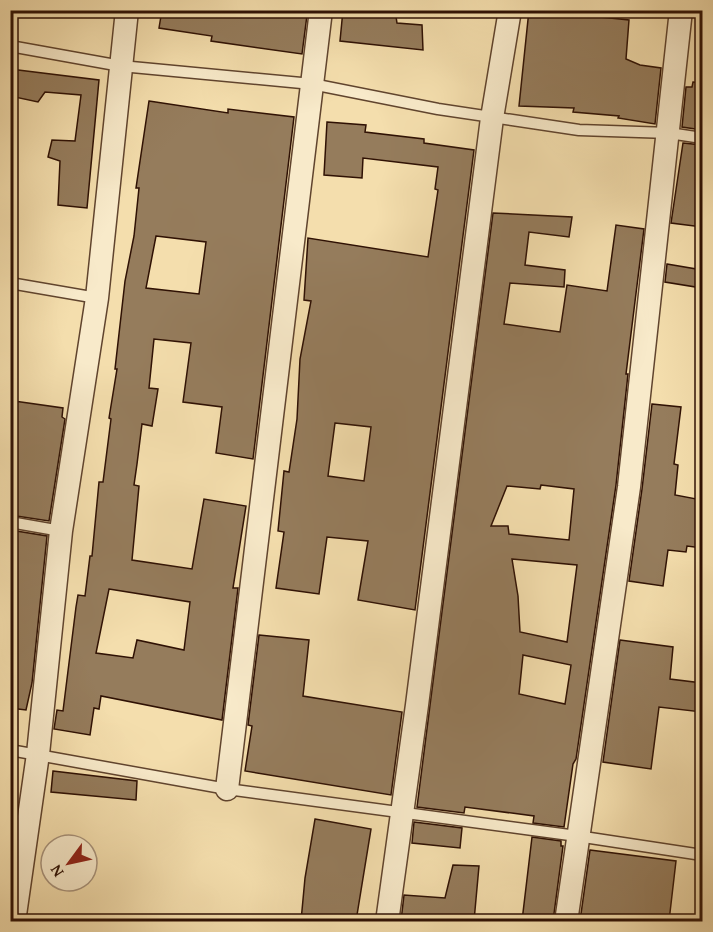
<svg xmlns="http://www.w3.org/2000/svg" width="713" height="932" viewBox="0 0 713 932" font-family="'Gentium Book Plus',serif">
  <rect width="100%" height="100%" fill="#f4dead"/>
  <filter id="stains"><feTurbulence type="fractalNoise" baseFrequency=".00333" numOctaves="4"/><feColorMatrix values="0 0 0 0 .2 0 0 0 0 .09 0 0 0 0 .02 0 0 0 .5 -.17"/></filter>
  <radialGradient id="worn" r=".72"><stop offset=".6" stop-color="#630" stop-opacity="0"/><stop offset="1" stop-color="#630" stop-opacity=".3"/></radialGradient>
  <g fill="#957c5c" stroke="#2f1104" stroke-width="1.5" fill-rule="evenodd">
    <polygon points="162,10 220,10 261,17 262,10 273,10 307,15 302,54 211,41 212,36 159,28"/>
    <polygon points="343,10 395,10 397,23 422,25 423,50 340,41"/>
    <polygon points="529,10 602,10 601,17 629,20 626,59 640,65 661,68 655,124 618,118 619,116 573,112 574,108 519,106"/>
    <polygon points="10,69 99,80 87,208 58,205 60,161 48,157 52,140 75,141 81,95 45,92 38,102 10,96"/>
    <polygon points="693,82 702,83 702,130 682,127 686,87 692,87"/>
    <path d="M149,101L228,113V109L294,117L253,459L216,453L222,407L183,402L191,343L154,339L149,388L158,389L152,426L142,424L137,464L134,485L139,486L132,560L192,569L204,499L246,506L233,588H238L222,720L101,696L99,709L94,708L90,735L54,729L57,710L63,711L76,607L78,595L85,596L90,556H92L99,482H103L111,419L109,418L117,369H115L125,281L134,236L139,188H136ZM156,236L206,242L199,294L146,288ZM109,589L190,602L184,650L137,640L133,658L96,653Z"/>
    <path d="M327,122L366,125L365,132L424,139V143L474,150L415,610L358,600L368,541L327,537L319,594L276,588L284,532L278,531L284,471L289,472L297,419L300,359L311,301L304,300L308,238L428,257L438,190L435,189L438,167L363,158L362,178L324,175ZM335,423L371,427L364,481L328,476Z"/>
    <polygon points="683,143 702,145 702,227 671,223"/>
    <path d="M493,213L572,217L569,237L529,232L525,265L565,270L564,287L510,283L504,324L560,332L567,285L607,291L616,225L644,229L626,374H628L616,485L576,759L573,764L564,827L533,823L534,816L465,807L464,813L417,807ZM541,485L574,489L569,540L509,534L508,526H491L507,486L540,489ZM512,559L577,565L567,642L520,632L518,596ZM523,655L571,665L565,704L519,694Z"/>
    <polygon points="667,264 702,270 702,288 665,282"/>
    <polygon points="14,401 63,408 62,417 65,419 49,521 10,515 10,410"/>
    <polygon points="652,404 681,407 674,464 678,465 675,495 702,500 702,548 687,546 686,552 668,550 663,586 629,581 642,489"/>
    <polygon points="10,530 47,536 32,683 26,710 10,708"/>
    <polygon points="259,635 309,640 303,696 402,712 391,795 245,771 252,726 248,725"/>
    <polygon points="620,640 673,647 670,679 702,683 702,712 659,707 651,769 603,762"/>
    <polygon points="53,771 137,781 136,800 51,792"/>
    <polygon points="315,819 371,829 356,921 301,921 305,878"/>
    <polygon points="414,822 462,828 460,848 412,843"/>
    <polygon points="532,837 561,841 561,846 563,846 553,921 522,921"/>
    <polygon points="590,850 676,861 669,921 580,921"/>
    <polygon points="453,865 479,866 474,921 401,921 404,895 445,898"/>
  </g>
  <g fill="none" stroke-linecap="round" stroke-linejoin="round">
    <defs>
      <g id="lane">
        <polyline points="10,46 121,66 312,84 438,109 579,130 669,133 702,138"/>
        <polyline points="10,283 97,298"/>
        <polyline points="10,522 61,531"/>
        <polyline points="10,750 227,789 577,836 702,855"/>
      </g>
      <g id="street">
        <polyline points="227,789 321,10"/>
        <polyline points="14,922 38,754 61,531 97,298 127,10"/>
        <polyline points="387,922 417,705 492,118 510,10"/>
        <polyline points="566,922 629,487 681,10"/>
      </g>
    </defs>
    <use href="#lane" stroke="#60442e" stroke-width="13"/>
    <use href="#street" stroke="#60442e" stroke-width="25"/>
    <use href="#lane" stroke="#f8eaca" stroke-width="10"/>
    <use href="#street" stroke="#f8eaca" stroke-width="22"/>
  </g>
  <rect width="713" height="932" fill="none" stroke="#f4dead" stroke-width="36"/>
  <rect x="12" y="12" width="689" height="908" fill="none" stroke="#2f1104" stroke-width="3"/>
  <rect x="18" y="18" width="677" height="896" fill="none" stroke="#2f1104" stroke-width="1.5"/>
  <g transform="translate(69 863) rotate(237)"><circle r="28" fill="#f8eaca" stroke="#a8937b" stroke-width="1.5"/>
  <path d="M0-4.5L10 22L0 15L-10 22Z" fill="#8f2418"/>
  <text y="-9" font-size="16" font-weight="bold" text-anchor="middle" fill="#2f1104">N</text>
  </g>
  <rect width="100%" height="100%" filter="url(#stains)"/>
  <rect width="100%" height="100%" fill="url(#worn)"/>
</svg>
